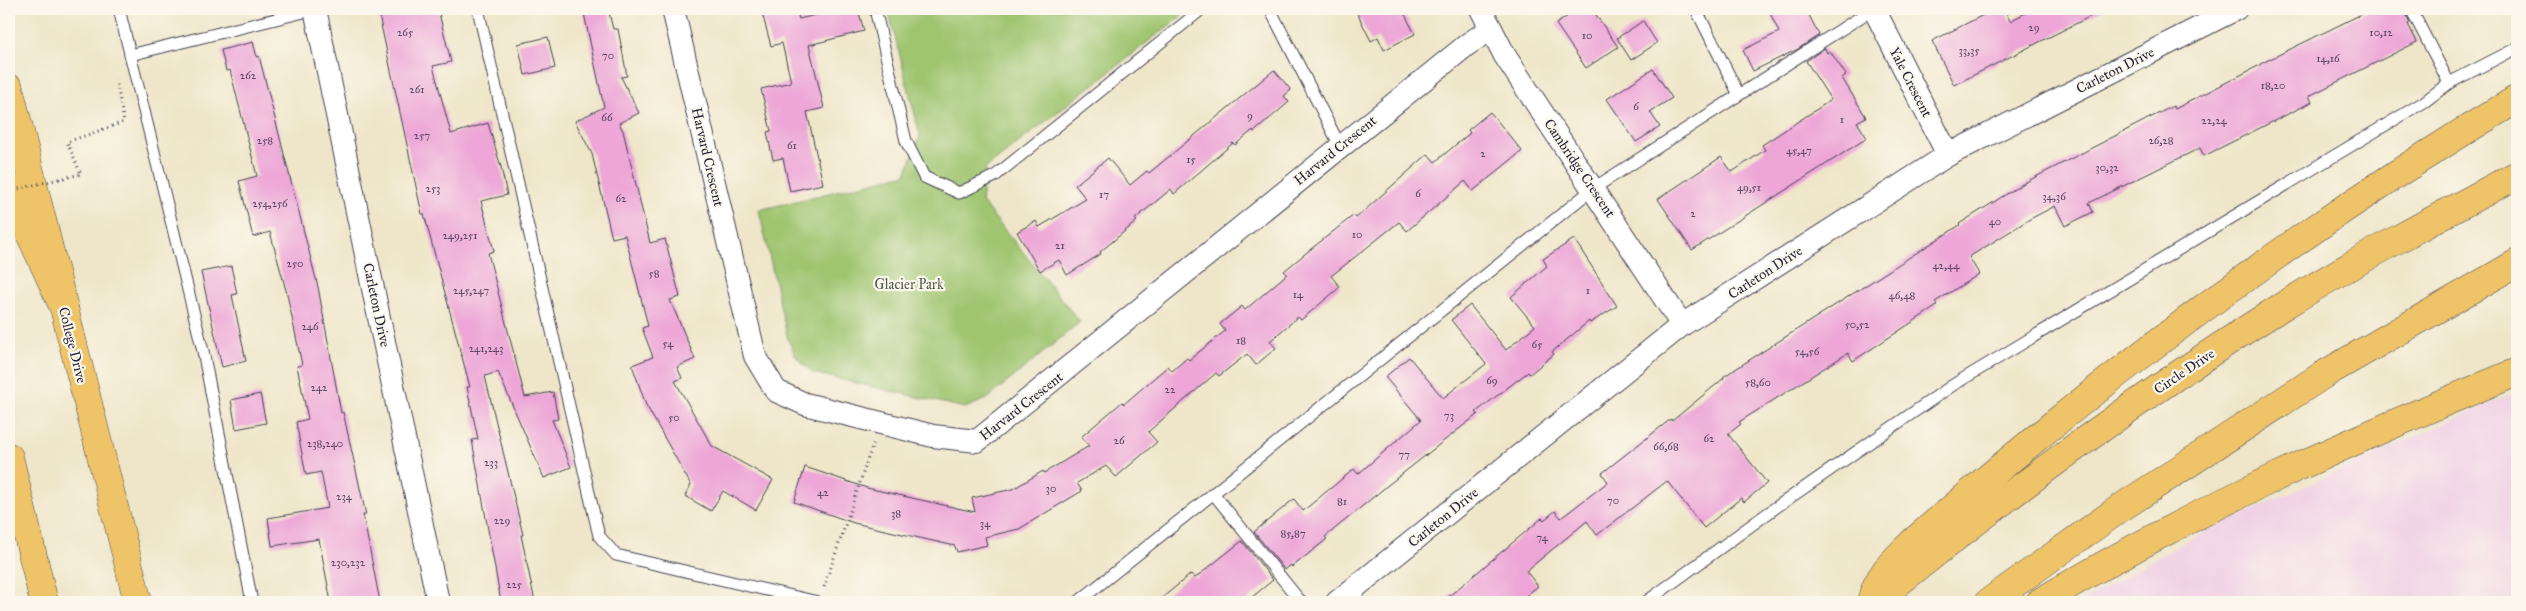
<svg xmlns="http://www.w3.org/2000/svg" width="2526" height="611" viewBox="0 0 2526 611" font-family="'IM FELL Great Primer',serif">
  <rect width="100%" height="100%" fill="#fbf7ec"/>
  <filter id="ink" filterUnits="userSpaceOnUse"><feTurbulence type="fractalNoise" baseFrequency=".02" numOctaves="2"/><feDisplacementMap in="SourceGraphic" scale="10" xChannelSelector="R" yChannelSelector="G"/><feConvolveMatrix kernelMatrix="1 2 1 2 8 2 1 2 1" color-interpolation-filters="sRGB"/></filter>
  <filter id="wash" filterUnits="userSpaceOnUse"><feTurbulence type="fractalNoise" baseFrequency=".0096" numOctaves="4" result="noise"/><feDisplacementMap in="SourceGraphic" scale="20" xChannelSelector="R" yChannelSelector="G"/><feGaussianBlur stdDeviation="1.12" result="paint"/><feColorMatrix in="noise" values="0 0 0 0 0 0 0 0 0 0 0 0 0 0 0 0 0 1.4 0 .05"/><feComposite in="paint" operator="in"/></filter>
  <g filter="url(#wash)">
    <rect width="100%" height="100%" fill="#efe6c9"/>
    <polygon fill="#f0d0e5" points="2517,391 2517,602 2080,602 2195,536"/>
    <polygon fill="#9fc570" stroke="#607456" points="888,9 1190,9 986,168 981,201 1080,322 987,399 965,408 813,373 797,358 788,340 759,210 906,174 920,135"/>
    <g id="blocks">
      <g fill="#eda6d7">
        <polygon points="390,9 438,9 451,62 433,66 451,134 488,123 501,167 507,195 481,201 494,251 488,253 525,397 553,392 558,419 552,420 571,467 544,478 498,372 485,376 523,535 521,535 535,602 501,602 472,440 478,439 467,387 470,387 424,214 422,214 378,11"/>
        <polygon points="583,9 608,9 613,29 618,29 627,76 621,77 639,113 619,123 623,131 650,243 665,239 680,297 670,300 695,359 677,367 682,378 675,381 712,446 773,480 756,510 723,491 711,511 685,496 691,485 646,405 632,365 653,357 642,328 648,326 625,235 612,238 592,154 575,121 604,107"/>
        <polygon points="761,9 796,9 799,19 840,9 858,9 864,31 809,45 824,108 807,112 823,184 790,191 783,158 773,160 767,132 771,131 761,89 791,82 782,43 771,46"/>
        <polygon points="1355,9 1402,9 1415,34 1384,50 1378,37 1371,41"/>
        <polygon points="1578,9 1592,9 1618,47 1586,68 1556,24"/>
        <polygon points="1768,9 1806,9 1819,35 1798,49 1753,71 1743,50 1779,32"/>
        <polygon points="1995,9 2004,9 2010,21 2033,9 2105,9 1954,85 1932,41"/>
        <polygon points="2372,9 2404,9 2410,23 2408,24 2417,42 2309,96 2312,102 2204,156 2200,148 2089,203 2093,212 2065,226 2055,206 2030,219 1969,257 1979,274 1935,302 1937,306 1853,361 1848,353 1739,422 1741,424 1728,434 1767,483 1744,502 1741,498 1704,528 1667,481 1597,535 1587,521 1526,571 1538,586 1518,602 1442,602 1542,518 1544,520 1555,511 1561,518 1608,482 1602,473 1671,419 1672,421 1724,378 1723,377 1960,225 1959,224 2024,183 2173,106 2175,109 2260,65 2260,64"/>
        <polygon points="1643,21 1657,43 1631,60 1617,38"/>
        <polygon points="548,37 555,68 525,75 518,44"/>
        <polygon points="253,42 257,57 259,56 318,287 341,413 343,412 366,515 363,515 380,602 331,602 319,539 272,546 268,518 328,508 321,472 306,475 296,422 308,419 297,366 302,365 287,294 270,232 253,237 239,181 257,176 230,70 226,71 221,50"/>
        <polygon points="1825,48 1827,53 1830,51 1846,75 1842,78 1866,117 1857,122 1867,138 1692,250 1658,199 1721,157 1732,172 1765,150 1762,145 1831,100 1806,61"/>
        <polygon points="1653,69 1672,98 1650,112 1660,127 1636,142 1607,99"/>
        <polygon points="1274,70 1291,90 1284,96 1289,102 1254,132 1253,130 1235,145 1233,143 1174,194 1171,189 1135,219 1137,221 1100,252 1101,254 1067,275 1059,260 1040,271 1017,232 1036,221 1039,227 1086,199 1075,185 1108,158 1130,185 1147,171 1149,173"/>
        <polygon points="1490,112 1522,151 1473,191 1465,181 1407,231 1399,222 1331,276 1340,287 1301,320 1298,317 1270,341 1276,348 1256,365 1247,354 1219,376 1216,373 1148,432 1157,442 1116,477 1106,466 1077,483 1082,491 1019,529 985,537 987,545 957,552 955,546 854,523 794,502 805,467 867,488 975,512 972,498 1013,489 1043,471 1044,473 1089,446 1081,437 1122,402 1124,404 1168,366 1172,371 1187,358 1189,360 1225,331 1220,324 1242,306 1245,310 1287,274 1284,271 1306,253 1354,215 1356,218 1428,154 1435,162 1470,133 1468,130"/>
        <polygon points="1574,239 1617,306 1590,323 1589,321 1552,352 1554,354 1530,374 1528,372 1476,412 1478,414 1388,485 1325,537 1327,539 1292,567 1291,565 1285,570 1254,532 1294,499 1303,511 1354,469 1358,474 1421,420 1385,377 1409,357 1443,398 1486,364 1451,320 1470,305 1506,350 1535,326 1511,297 1547,266 1543,259"/>
        <polygon points="231,266 237,294 232,295 246,361 222,367 201,272"/>
        <polygon points="260,394 266,423 236,429 231,400"/>
        <polygon points="1242,541 1273,580 1246,602 1157,602 1191,574 1195,578"/>
      </g>
    </g>
  </g>
  <g filter="url(#ink)">
    <use href="#blocks" fill-opacity="0" stroke="#413f50" stroke-width="1"/>
    <g fill="none" stroke-linecap="round" stroke-linejoin="round">
      <defs>
        <g id="service">
          <polyline points="119,9 203,351 252,602"/>
          <polyline points="478,9 599,536 616,555 818,602"/>
          <polyline points="875,9 906,141 924,177 959,193 995,176 1202,9"/>
          <polyline points="1270,9 1340,146"/>
          <polyline points="1696,9 1738,93"/>
          <polyline points="2411,9 2449,83"/>
          <polyline points="130,55 316,9"/>
          <polyline points="1213,493 1301,602"/>
          <polyline points="1078,602 1594,188 1873,9"/>
          <polyline points="1646,602 1775,508 1953,385 2424,102 2449,83 2517,48"/>
        </g>
        <g id="minor">
          <polyline points="315,9 438,602"/>
          <polyline points="673,9 755,356 776,391 805,404 933,436 977,441 1468,44 1491,29"/>
          <polyline points="1481,9 1505,56 1682,325"/>
          <polyline points="1874,9 1948,155"/>
          <polyline points="1337,602 1682,325 1948,155 2236,9"/>
        </g>
        <g id="primary">
          <polyline points="9,188 64,308 138,602"/>
          <polyline points="9,457 44,602"/>
        </g>
        <g id="motorway">
          <polyline points="9,88 64,308"/>
          <path d="M1871,602C1877,576 1893,561 1912,543C2101,378 2302,227 2517,99"/>
          <path d="M1874,602C2005,496 2140,396 2283,306C2359,259 2438,217 2517,175"/>
          <polyline points="1989,602 2119,509 2323,375 2517,263"/>
          <path d="M2040,602C2191,511 2354,439 2517,372"/>
        </g>
      </defs>
      <use href="#service" stroke="#413f50" stroke-width="13"/>
      <use href="#minor" stroke="#413f50" stroke-width="24"/>
      <use href="#primary" stroke="#413f50" stroke-width="29"/>
      <use href="#motorway" stroke="#413f50" stroke-width="29"/>
      <g stroke="#413f50" stroke-width="3" stroke-dasharray="1 4" stroke-linecap="butt">
        <polyline points="59,179 81,174 67,142 124,122 116,80"/>
        <polyline points="824,587 873,444"/>
      </g>
      <use href="#service" stroke="#fff" stroke-width="11"/>
      <use href="#minor" stroke="#fff" stroke-width="22"/>
      <use href="#primary" stroke="#efc469" stroke-width="28"/>
      <use href="#motorway" stroke="#efc469" stroke-width="28"/>
      <polyline stroke="#413f50" stroke-width="3" stroke-dasharray="1 4" stroke-linecap="butt" points="9,191 59,179"/>
    </g>
  </g>
  <g text-anchor="middle" stroke-width="4.5" stroke-linejoin="round" paint-order="stroke">
    <g font-size="11" fill="#554362">
      <text x="2034" y="31">29</text>
      <text x="405" y="36">265</text>
      <text x="2381" y="36">10,12</text>
      <text x="1587" y="39">10</text>
      <text x="1969" y="54">33,35</text>
      <text x="608" y="59">70</text>
      <text x="2328" y="62">14,16</text>
      <text x="248" y="79">262</text>
      <text x="2273" y="89">18,20</text>
      <text x="417" y="93">261</text>
      <text x="1636" y="110">6</text>
      <text x="1250" y="119">9</text>
      <text x="607" y="121">66</text>
      <text x="1842" y="123">1</text>
      <text x="2214" y="124">22,24</text>
      <text x="422" y="139">257</text>
      <text x="265" y="144">258</text>
      <text x="2161" y="144">26,28</text>
      <text x="792" y="149">61</text>
      <text x="1799" y="154">45,47</text>
      <text x="1483" y="157">2</text>
      <text x="1191" y="163">15</text>
      <text x="2107" y="171">30,32</text>
      <text x="1749" y="191">49,51</text>
      <text x="433" y="192">253</text>
      <text x="1418" y="197">6</text>
      <text x="1104" y="198">17</text>
      <text x="2054" y="200">34,36</text>
      <text x="621" y="202">62</text>
      <text x="270" y="207">254,256</text>
      <text x="1693" y="217">2</text>
      <text x="1995" y="225">40</text>
      <text x="1357" y="238">10</text>
      <text x="460" y="239">249,251</text>
      <text x="1060" y="249">21</text>
      <text x="295" y="267">250</text>
      <text x="1946" y="269">42,44</text>
      <text x="654" y="277">58</text>
      <text x="471" y="294">245,247</text>
      <text x="1588" y="294">1</text>
      <text x="1298" y="298">14</text>
      <text x="1902" y="299">46,48</text>
      <text x="1857" y="328">50,52</text>
      <text x="310" y="330">246</text>
      <text x="1241" y="344">18</text>
      <text x="668" y="347">54</text>
      <text x="1537" y="348">65</text>
      <text x="486" y="352">241,243</text>
      <text x="1807" y="355">54,56</text>
      <text x="1492" y="384">69</text>
      <text x="1758" y="386">58,60</text>
      <text x="319" y="391">242</text>
      <text x="1170" y="393">22</text>
      <text x="1449" y="419">73</text>
      <text x="674" y="421">50</text>
      <text x="1709" y="442">62</text>
      <text x="1119" y="444">26</text>
      <text x="325" y="447">238,240</text>
      <text x="1666" y="450">66,68</text>
      <text x="1404" y="458">77</text>
      <text x="491" y="466">233</text>
      <text x="1051" y="492">30</text>
      <text x="823" y="496">42</text>
      <text x="344" y="500">234</text>
      <text x="1613" y="504">70</text>
      <text x="1342" y="505">81</text>
      <text x="896" y="517">38</text>
      <text x="502" y="524">229</text>
      <text x="985" y="527">34</text>
      <text x="1293" y="537">85,87</text>
      <text x="1542" y="541">74</text>
      <text x="348" y="566">230,232</text>
      <text x="514" y="588">225</text>
    </g>
    <g font-size="14" fill="#22223b" stroke="#fbf7ec">
      <text transform="translate(2115 70) rotate(-27)" y="5">Carleton Drive</text>
      <text transform="translate(1911 82) rotate(63)" y="5">Yale Crescent</text>
      <text transform="translate(1335 150) rotate(-39)" y="5">Harvard Crescent</text>
      <text transform="translate(708 157) rotate(77)" y="5">Harvard Crescent</text>
      <text transform="translate(1580 168) rotate(56)" y="5">Cambridge Crescent</text>
      <text transform="translate(1765 272) rotate(-33)" y="5">Carleton Drive</text>
      <text transform="translate(377 305) rotate(78)" y="5">Carleton Drive</text>
      <text transform="translate(73 345) rotate(76)" y="5">College Drive</text>
      <text transform="translate(2184 371) rotate(-34)" y="5">Circle Drive</text>
      <text transform="translate(1021 406) rotate(-38)" y="5">Harvard Crescent</text>
      <text transform="translate(1443 517) rotate(-39)" y="5">Carleton Drive</text>
    </g>
    <g font-size="14" fill="#4e5b4e" stroke="#fbf7ec">
      <text x="909" y="289">Glacier Park</text>
    </g>
  </g>
  <rect width="2526" height="611" fill="none" stroke="#fbf7ec" stroke-width="30"/>
</svg>
